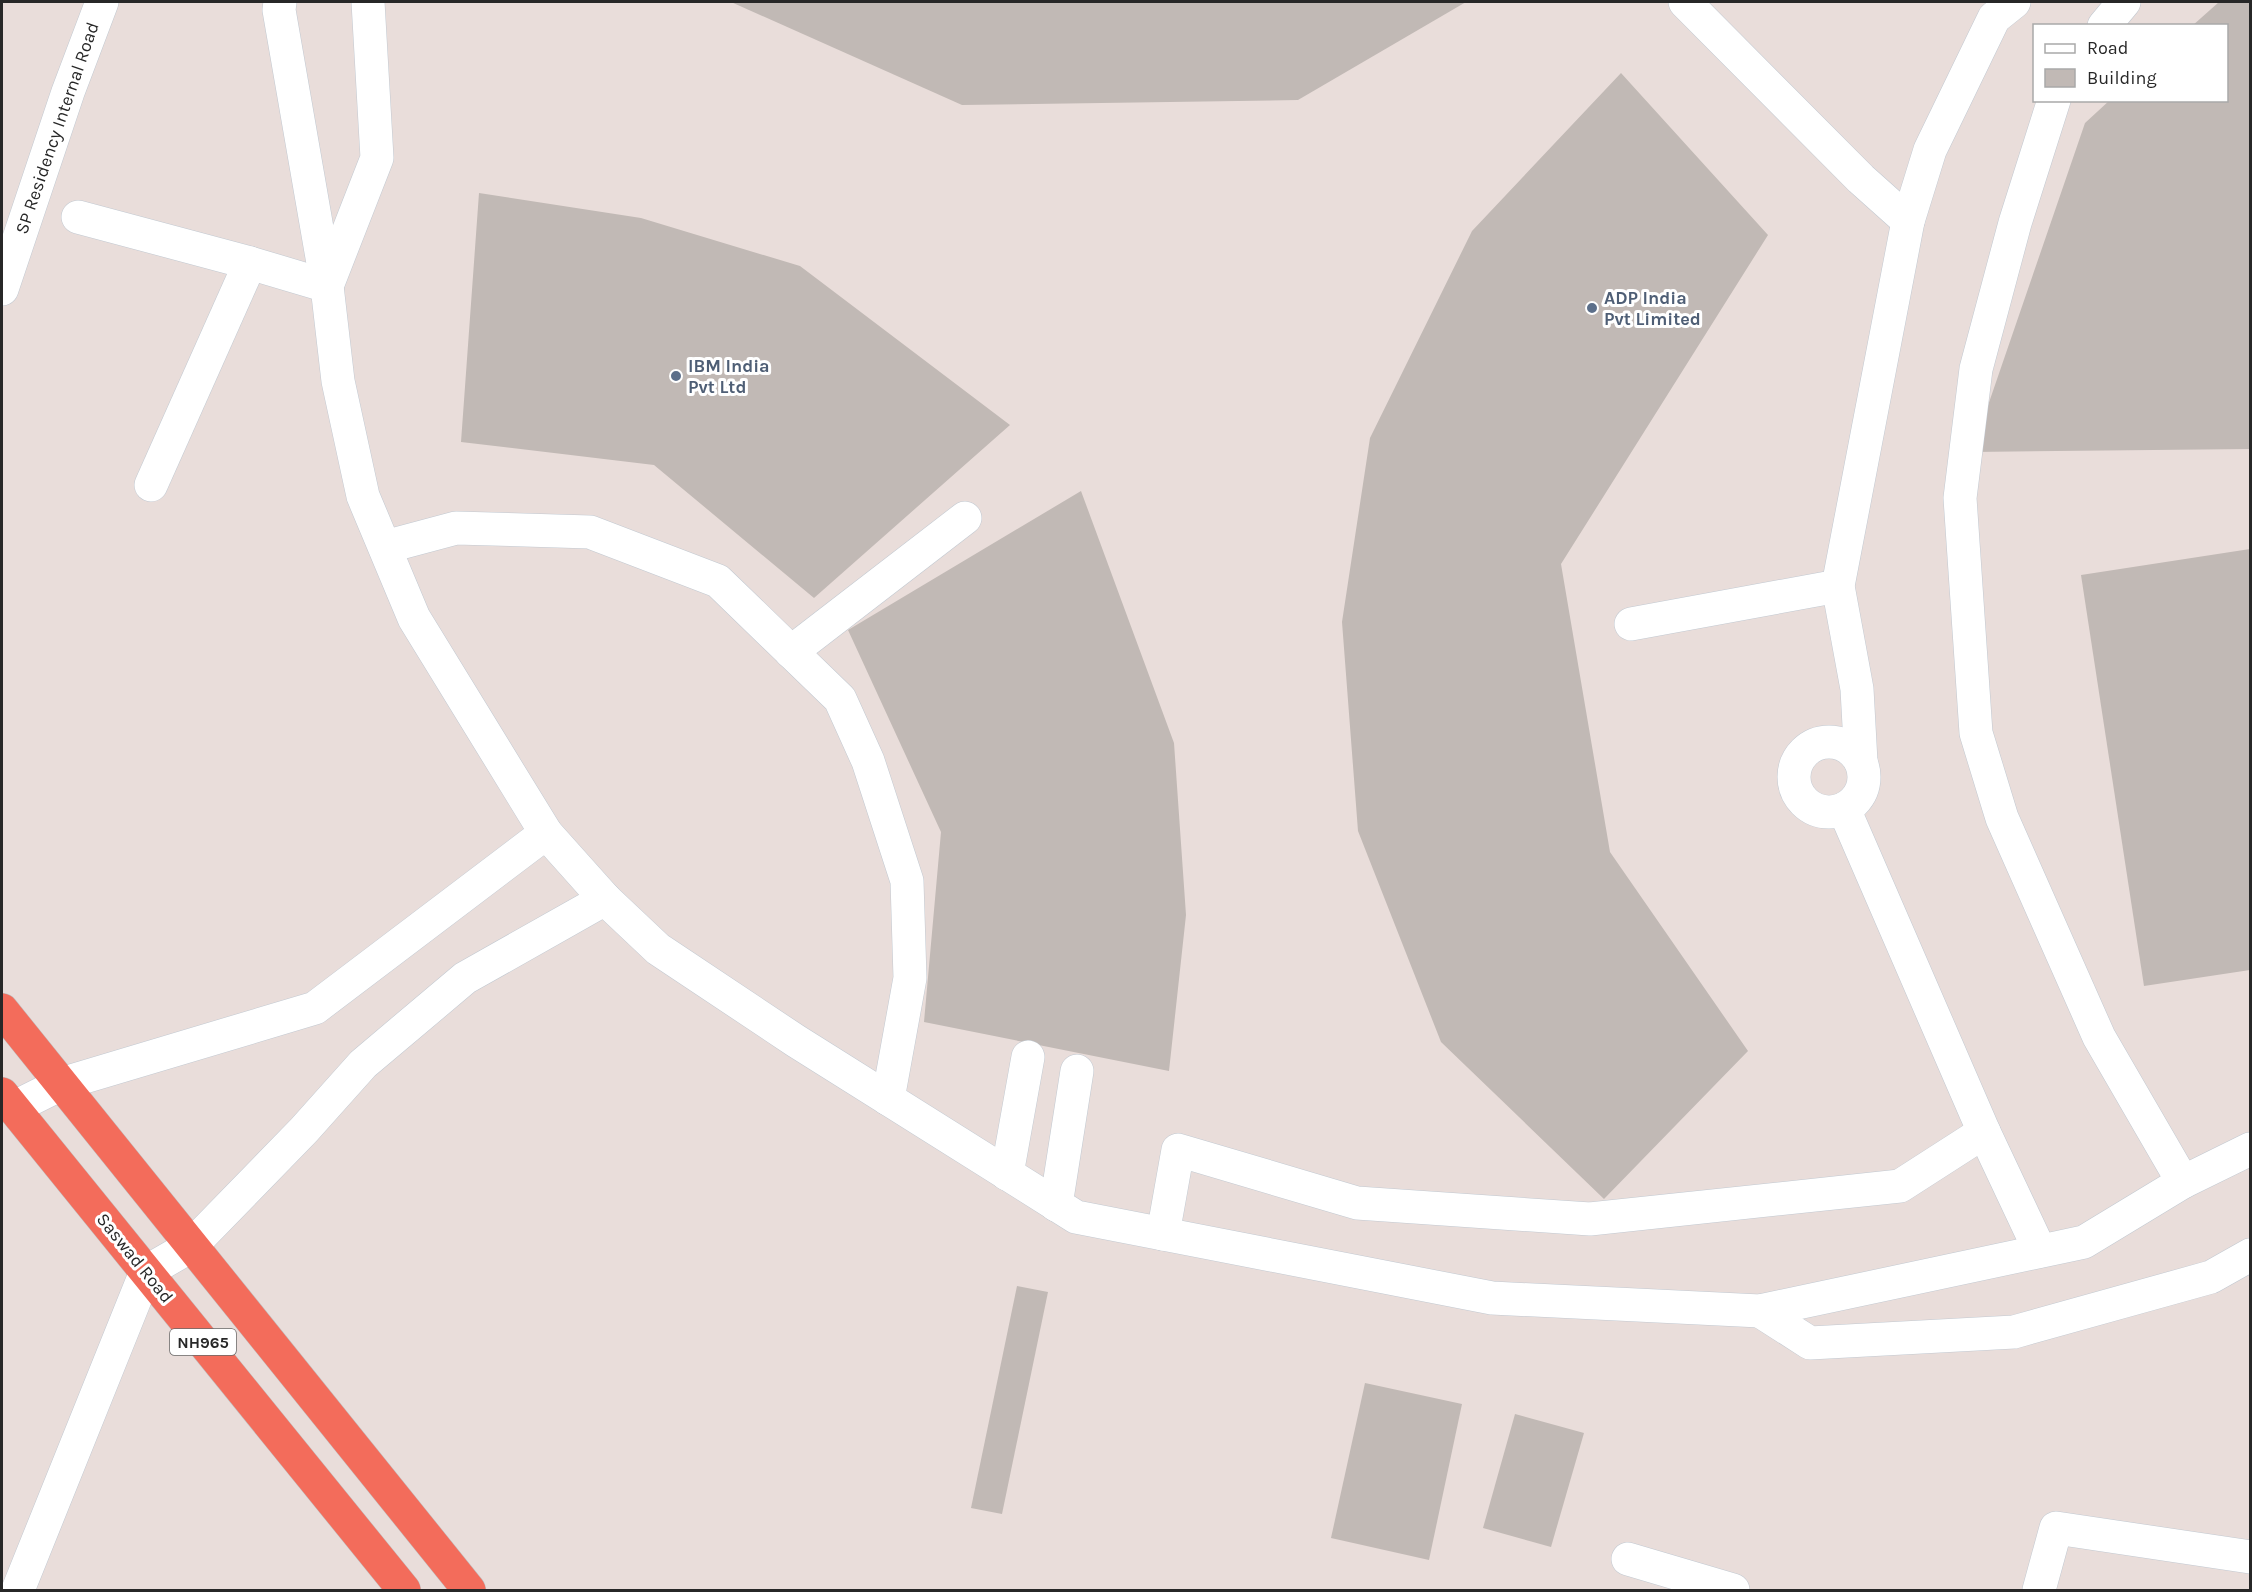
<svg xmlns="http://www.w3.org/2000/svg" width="2252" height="1592" viewBox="0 0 2252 1592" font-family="Karla,sans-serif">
  <rect width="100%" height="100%" fill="#e9ddda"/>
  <g fill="#c1b9b5">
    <polygon points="731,2 1466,2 1298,100 962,105"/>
    <polygon points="2219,2 2250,2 2250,449 1972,452 2085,123 2110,100 2226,100 2226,26 2192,26"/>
    <polygon points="1621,73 1768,235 1561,564 1610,852 1748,1051 1604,1199 1441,1042 1358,831 1342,622 1370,438 1472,231"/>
    <polygon points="479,193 641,218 800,266 1010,425 814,598 654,465 461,442"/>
    <polygon points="1081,491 1174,743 1186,915 1169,1071 924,1022 941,832 848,630"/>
    <polygon points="2250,549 2250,970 2144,986 2081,575"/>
    <polygon points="1017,1286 1048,1292 1002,1514 971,1508"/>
    <polygon points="1365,1383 1462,1404 1429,1560 1331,1538"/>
    <polygon points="1515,1414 1584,1433 1551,1547 1483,1528"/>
  </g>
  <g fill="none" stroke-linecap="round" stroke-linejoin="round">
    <defs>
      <g id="minor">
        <polyline points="280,2 279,10 327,286 338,381 363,496 414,618 546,833 605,899 658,949 796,1041 1076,1217 1492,1298 1760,1311 2084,1242 2183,1182 2250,1149"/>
        <polyline points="1685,2 1861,179 1908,221"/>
        <polyline points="2104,26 2124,2"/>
        <polyline points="2054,100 2015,223 1976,369 1960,498 1976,733 2002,818 2099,1037 2183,1182"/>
        <polyline points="78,217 250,263 327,286"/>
        <polyline points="327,286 377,158 368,2"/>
        <polyline points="2,289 68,92 102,2"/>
        <polyline points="151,485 250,263"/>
        <polyline points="385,547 456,528 590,532 718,581 840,699 868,761 907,881 910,978 888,1099"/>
        <polyline points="1631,624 1838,586"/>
        <polyline points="791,652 965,518"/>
        <circle cx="1829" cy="777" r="35"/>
        <polyline points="1861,762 1857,689 1838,586 1908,221 1930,150 1994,18 2014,2"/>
        <polyline points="1844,809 1984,1132 2040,1251"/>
        <polyline points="13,1108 61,1084 315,1008 546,833"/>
        <polyline points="1007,1174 1028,1057"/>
        <polyline points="1056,1205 1077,1071"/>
        <polyline points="1163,1234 1178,1150 1357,1203 1590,1219 1900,1186 1984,1132"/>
        <polyline points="1760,1311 1810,1343 2014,1332 2211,1277 2250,1255"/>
        <polyline points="1628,1559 1733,1590"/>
        <polyline points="18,1590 146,1272 191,1246 304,1130 363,1064 465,978 605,899"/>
        <polyline points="2039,1590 2056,1528 2250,1557"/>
      </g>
      <g id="highway">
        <polyline points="2,1010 469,1590"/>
        <polyline points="2,1094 404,1590"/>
      </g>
    </defs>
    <use href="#minor" stroke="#c2c9d1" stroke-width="34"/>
    <use href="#highway" stroke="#bebebe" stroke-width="34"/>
    <use href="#minor" stroke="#fff" stroke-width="33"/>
    <use href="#highway" stroke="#f36c5b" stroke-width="33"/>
  </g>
  <g fill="#5c6f8a" stroke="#fff" stroke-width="2">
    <circle cx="1592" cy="308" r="6"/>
    <circle cx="676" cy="376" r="6"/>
  </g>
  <g text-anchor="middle" stroke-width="6" stroke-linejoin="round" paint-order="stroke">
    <rect fill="#fff" stroke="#686868" stroke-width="1.5" x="170" y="1329" width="66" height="26" rx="4.5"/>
    <g font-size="16" font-weight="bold" fill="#272727">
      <text x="203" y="1348">NH965</text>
    </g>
    <g font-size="18" fill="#272727" stroke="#fff">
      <text transform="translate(57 128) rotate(-71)" y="6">SP Residency Internal Road</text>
      <text transform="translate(135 1258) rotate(51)" y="6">Saswad Road</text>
    </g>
    <g font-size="18" font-weight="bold" fill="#4e5e75" stroke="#fff" text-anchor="start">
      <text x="1604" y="304">ADP India<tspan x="1604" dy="21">Pvt Limited</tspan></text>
      <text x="688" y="372">IBM India<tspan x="688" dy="21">Pvt Ltd</tspan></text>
    </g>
  </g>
  <rect width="2252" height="1592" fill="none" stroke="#272727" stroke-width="6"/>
  <rect x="2033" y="24" width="195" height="78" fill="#ffffff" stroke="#a9a9a9" stroke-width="1.5"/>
  <rect x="2045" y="44" width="30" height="9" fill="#ffffff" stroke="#a9a9a9" stroke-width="1.5"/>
  <text x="2087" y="54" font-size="18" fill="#272727">Road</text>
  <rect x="2045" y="69" width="30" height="18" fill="#c1b9b5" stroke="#a9a9a9" stroke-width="1.5"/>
  <text x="2087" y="84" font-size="18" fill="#272727">Building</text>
</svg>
